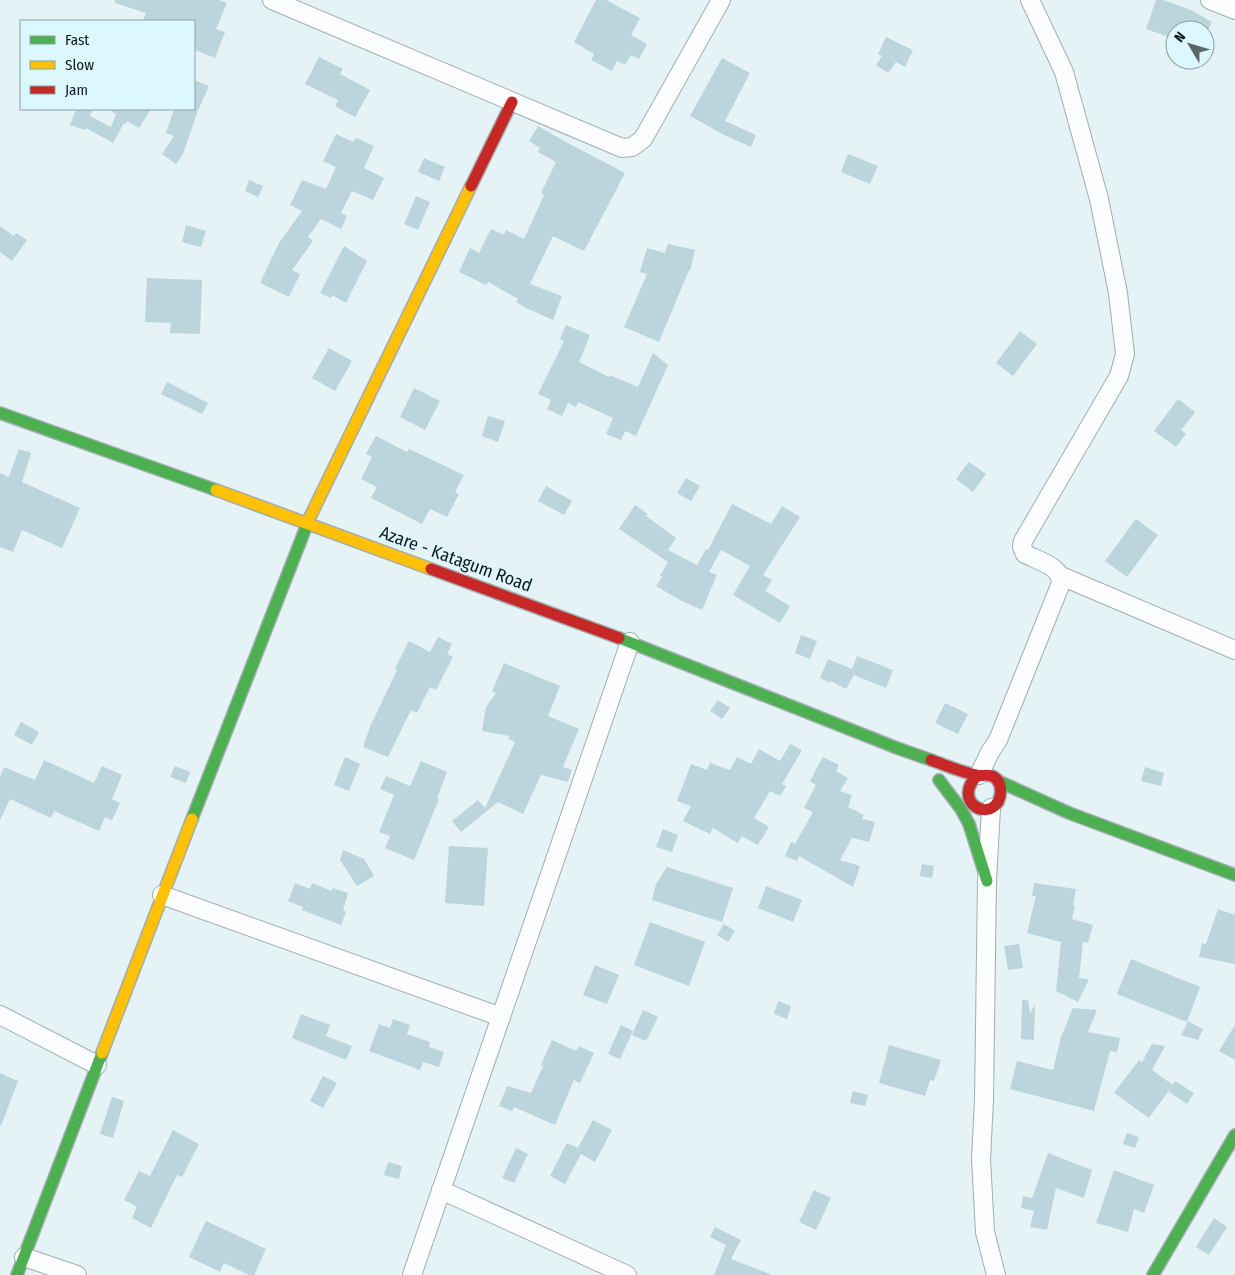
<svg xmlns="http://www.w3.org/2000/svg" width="1235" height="1275" viewBox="0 0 1235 1275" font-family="'Fira Sans Condensed',sans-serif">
  <rect width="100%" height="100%" fill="#e5f3f7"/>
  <g fill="#bcd4db">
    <polygon points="115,0 219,0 227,3 216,29 225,32 215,58 195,50 196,47 194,45 194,21 143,21 146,13 115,3"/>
    <polygon points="596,0 606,0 640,18 631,35 647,44 639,59 631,55 625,65 617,61 612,71 591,60 594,54 574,42"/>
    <polygon points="1156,0 1163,0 1191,10 1212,22 1208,30 1175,30 1172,38 1146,29"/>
    <polygon points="886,37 913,50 905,67 896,62 888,73 876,65 882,56 878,54"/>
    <polygon points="319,57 343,69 340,74 370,90 355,117 335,106 338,100 305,84"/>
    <polygon points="722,58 750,73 725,121 756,135 751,147 726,136 690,116"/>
    <polygon points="194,80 209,86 197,113 183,154 176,164 162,154 174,136 166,133 174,109 194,109"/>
    <polygon points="76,109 93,109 90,116 111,127 116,114 108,109 151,109 139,128 127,121 126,124 124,123 113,143 86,128 85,130 70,125"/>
    <polygon points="538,126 564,141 625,173 584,251 553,236 530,284 562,296 553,320 526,308 516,302 518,299 488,282 486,285 459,272 470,248 479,253 491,229 504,235 506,230 524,239 544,195 541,193 556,162 538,152 540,148 529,141"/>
    <polygon points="336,134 353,142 356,138 374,146 364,168 384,178 373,200 352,191 341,213 347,216 341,229 321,219 308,237 313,241 292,270 300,274 289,297 260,283 279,243 302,211 290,205 302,180 326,189 336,167 323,161"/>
    <polygon points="848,154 878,166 870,184 841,172"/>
    <polygon points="424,158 445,167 439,181 418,172"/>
    <polygon points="249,180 263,186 258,197 245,191"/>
    <polygon points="416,196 430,202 418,230 404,224"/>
    <polygon points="186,225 206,231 201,247 182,242"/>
    <polygon points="0,226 14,236 16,233 27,240 12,261 0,252"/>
    <polygon points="668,244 695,250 690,271 689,270 659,342 624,327 647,274 640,272 647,248 665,253"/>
    <polygon points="344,246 367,261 346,303 332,295 331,298 320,293"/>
    <polygon points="147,278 202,280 200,334 170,333 171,323 145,322"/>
    <polygon points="566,325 590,335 579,362 609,377 610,375 638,387 653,353 668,365 636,436 625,431 621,440 606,434 613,418 578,402 576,407 568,403 562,416 547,409 551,400 538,394 564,341 560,339"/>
    <polygon points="1020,331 1037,344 1013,376 996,363"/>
    <polygon points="329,348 352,361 335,391 312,378"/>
    <polygon points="167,382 208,403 202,414 161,394"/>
    <polygon points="414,388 440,401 425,430 400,417"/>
    <polygon points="1178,399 1195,412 1181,430 1186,434 1176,447 1154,431"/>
    <polygon points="488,416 505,421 498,442 482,436"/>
    <polygon points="376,436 407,452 409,449 464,475 455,492 459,494 447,517 430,509 422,524 371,498 377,487 361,479 372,457 366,454"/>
    <polygon points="19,449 31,453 22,482 80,508 62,548 22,530 13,552 0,547 0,473 9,477"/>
    <polygon points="969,462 986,474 973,492 956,479"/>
    <polygon points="686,478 700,486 691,501 677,493"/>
    <polygon points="546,486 572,501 564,515 538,501"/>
    <polygon points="732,504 771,524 782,506 800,517 763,575 772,580 765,591 790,606 780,623 733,595 750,566 721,550 709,572 717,575 702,610 680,600 656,586 662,577 660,576 668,562 619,529 635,505 648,514 646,516 676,538 668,550 697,565 706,549 708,550"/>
    <polygon points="1136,519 1158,535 1127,577 1105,561"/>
    <polygon points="801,635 817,641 810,659 795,653"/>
    <polygon points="438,637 452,644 447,654 453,657 436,690 430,687 417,713 411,710 388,757 363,747 370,727 397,670 395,669 409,641 430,652"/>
    <polygon points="857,656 893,670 886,688 854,675 846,689 831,681 830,683 820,678 828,659 852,669"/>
    <polygon points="504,663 560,686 548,716 579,729 563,767 572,770 568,782 541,775 523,814 498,802 461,832 452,821 478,800 485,808 515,742 508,739 509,736 482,731 486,707 496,693 492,692"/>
    <polygon points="718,700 730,708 722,719 710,711"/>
    <polygon points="945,703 968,714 958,734 935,723"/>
    <polygon points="21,722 39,732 32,745 14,735"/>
    <polygon points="790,744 802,750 782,784 786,786 780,796 770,791 754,818 769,827 758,845 742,836 738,843 713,828 710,834 683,821 691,806 677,801 691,764 707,770 710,763 730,770 737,757 751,764 759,749 780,761"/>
    <polygon points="345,757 360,764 349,791 334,785"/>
    <polygon points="823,757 839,765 836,771 848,778 840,791 852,795 848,807 864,815 862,819 875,822 869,842 852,838 840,860 860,866 853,887 799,856 797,861 785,856 791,842 795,844 813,812 804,808 816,785 810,781"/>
    <polygon points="44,760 94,783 102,766 122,775 112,799 120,803 112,820 105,817 99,831 54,811 51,818 10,799 0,820 0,777 4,767 35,780"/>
    <polygon points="421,761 447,772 437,798 439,799 414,860 385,848 390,836 379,832 394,795 380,789 386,776 410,786"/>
    <polygon points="175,766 190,772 186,783 170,777"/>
    <polygon points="1145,767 1164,773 1161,786 1141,781"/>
    <polygon points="663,829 678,835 672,852 656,847"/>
    <polygon points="449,846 488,848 484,906 445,903"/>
    <polygon points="343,850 364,859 374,876 357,886 340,860"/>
    <polygon points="922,864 934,866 932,878 920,876"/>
    <polygon points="667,867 733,888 722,922 652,900 656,884"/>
    <polygon points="295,883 310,889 312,883 332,891 332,888 348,893 343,910 346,912 341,925 302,910 303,907 288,901"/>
    <polygon points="1034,883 1076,889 1073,905 1075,905 1072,919 1093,925 1088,943 1083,942 1079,978 1089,979 1078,1002 1056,991 1061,942 1027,933 1036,896 1032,896"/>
    <polygon points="766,886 802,900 793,922 758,908"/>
    <polygon points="1218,909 1235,915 1235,964 1199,957 1202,943 1206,944"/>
    <polygon points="650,922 705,942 689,986 634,965"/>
    <polygon points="724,924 735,931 728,942 717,935"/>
    <polygon points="1019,944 1023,968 1008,970 1004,946"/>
    <polygon points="1131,959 1200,987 1187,1022 1117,994"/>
    <polygon points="595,965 619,975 607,1004 583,995"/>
    <polygon points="1022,1000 1028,1000 1030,1014 1035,1004 1034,1040 1021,1039"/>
    <polygon points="778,1001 791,1006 787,1019 774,1014"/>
    <polygon points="1073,1008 1097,1010 1088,1032 1120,1038 1117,1052 1110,1051 1094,1111 1010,1089 1017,1061 1053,1070 1061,1037"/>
    <polygon points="643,1010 658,1017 646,1041 632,1035"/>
    <polygon points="301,1014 330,1025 326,1036 352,1046 346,1060 292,1038"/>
    <polygon points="393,1019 410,1025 407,1034 430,1042 429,1047 444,1052 439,1067 423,1062 420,1070 369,1051 379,1024 390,1028"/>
    <polygon points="1188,1021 1203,1029 1198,1040 1181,1035"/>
    <polygon points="621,1025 633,1031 620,1059 608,1054"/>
    <polygon points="1235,1025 1235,1060 1219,1051"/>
    <polygon points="552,1040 576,1051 579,1046 594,1053 580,1083 574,1080 555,1125 514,1107 512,1111 499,1106 507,1086 531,1093 543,1066 541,1065"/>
    <polygon points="1152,1044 1165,1046 1152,1070 1173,1085 1149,1118 1114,1093 1139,1060 1142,1062"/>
    <polygon points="889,1045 941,1060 934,1081 930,1080 925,1096 879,1083"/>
    <polygon points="0,1073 18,1081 1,1126 0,1125"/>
    <polygon points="323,1076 337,1083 323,1108 310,1101"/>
    <polygon points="1175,1081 1194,1093 1187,1104 1169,1092"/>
    <polygon points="853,1091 868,1095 865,1106 850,1103"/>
    <polygon points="112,1097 124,1101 113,1138 100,1134"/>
    <polygon points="593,1120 612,1130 595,1162 581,1154 565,1184 550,1176 567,1143 578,1148"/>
    <polygon points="173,1130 199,1144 182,1177 177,1175 151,1228 132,1218 137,1207 124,1200 139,1171 150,1176"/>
    <polygon points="1127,1133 1139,1137 1135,1148 1123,1144"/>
    <polygon points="516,1148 528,1154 514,1183 502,1178"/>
    <polygon points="1048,1153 1092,1170 1084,1198 1056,1188 1047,1230 1030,1227 1034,1211 1021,1208 1023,1196 1032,1198"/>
    <polygon points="388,1162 402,1166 399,1179 384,1175"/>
    <polygon points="1114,1170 1154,1185 1144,1213 1134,1209 1128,1232 1096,1223"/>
    <polygon points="814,1190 831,1198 816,1230 799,1222"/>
    <polygon points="1214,1218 1227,1227 1209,1255 1196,1247"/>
    <polygon points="206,1221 266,1249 254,1275 249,1275 224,1263 220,1272 189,1257"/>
    <polygon points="715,1227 741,1240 731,1259 770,1274 770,1275 714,1275 726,1245 710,1237"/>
  </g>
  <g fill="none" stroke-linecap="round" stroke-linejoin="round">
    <defs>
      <g id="street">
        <polyline points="272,0 622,148 632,147 643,139 721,0"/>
        <polyline points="1210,0 1235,10"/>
        <polyline points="1061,576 1235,650"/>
        <path d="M979,775L990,752L998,740L1061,583C1061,566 1039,561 1025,554L1022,547L1023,541L1119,376L1125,354L1118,293L1099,199L1064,72L1030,0"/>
        <polyline points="991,808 987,881 984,1100 981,1159 985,1232 996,1275"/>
        <polyline points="162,895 501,1017"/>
        <polyline points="0,1015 97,1065"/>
        <polyline points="441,1190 627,1275"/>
        <polyline points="24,1257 77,1275"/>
        <polyline points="412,1275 630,642"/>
      </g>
      <g id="fast">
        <polyline points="0,413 216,490"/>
        <polyline points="619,638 897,748 931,760"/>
        <polyline points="939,780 961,809 969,824 987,881"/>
        <polyline points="998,781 1069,813 1235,875"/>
        <polyline points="192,819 310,517"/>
        <polyline points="17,1275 102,1053"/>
        <polyline points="1153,1275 1235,1135"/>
      </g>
      <g id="slow">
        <polyline points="216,490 431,569"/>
        <polyline points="310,517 471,186"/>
        <polyline points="102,1053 192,819"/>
      </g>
      <g id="jam">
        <polyline points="471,186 512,102"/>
        <polyline points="431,569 619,638"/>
        <path d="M931,760C945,765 961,772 976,775C982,777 988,773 994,777C1002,782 1002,794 998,802C985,822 953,799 977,776"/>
      </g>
    </defs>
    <use href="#street" stroke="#a2adb0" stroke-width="20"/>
    <use href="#fast" stroke="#a2adb0" stroke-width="14"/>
    <use href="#slow" stroke="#a2adb0" stroke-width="14"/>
    <use href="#jam" stroke="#a2adb0" stroke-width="14"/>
    <use href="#street" stroke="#fbfdfe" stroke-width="18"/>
    <use href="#fast" stroke="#4caf50" stroke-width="11"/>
    <use href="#slow" stroke="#ffc107" stroke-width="11"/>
    <use href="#jam" stroke="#c62828" stroke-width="11"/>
  </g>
  <g text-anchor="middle" stroke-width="4" stroke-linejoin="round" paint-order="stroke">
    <g font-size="18" fill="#111a1d" stroke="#ddf7ff">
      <text transform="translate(456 559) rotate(20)" y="6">Azare - Katagum Road</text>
    </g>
  </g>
  <rect x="20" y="20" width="175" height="90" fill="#ddf7ff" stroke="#8b9fa5"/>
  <rect x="30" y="36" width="25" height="8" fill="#4caf50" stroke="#8b9fa5"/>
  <text x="65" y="45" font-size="15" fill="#111a1d">Fast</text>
  <rect x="30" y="61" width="25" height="8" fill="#ffc107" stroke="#8b9fa5"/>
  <text x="65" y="70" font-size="15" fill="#111a1d">Slow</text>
  <rect x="30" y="86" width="25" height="8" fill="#c62828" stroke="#8b9fa5"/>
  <text x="65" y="95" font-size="15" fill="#111a1d">Jam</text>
  <g transform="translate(1190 45) rotate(308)"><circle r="24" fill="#ddf7ff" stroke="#8b9fa5"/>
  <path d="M0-4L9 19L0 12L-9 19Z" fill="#5b6669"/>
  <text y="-8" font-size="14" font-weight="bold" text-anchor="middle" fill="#111a1d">N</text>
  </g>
</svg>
